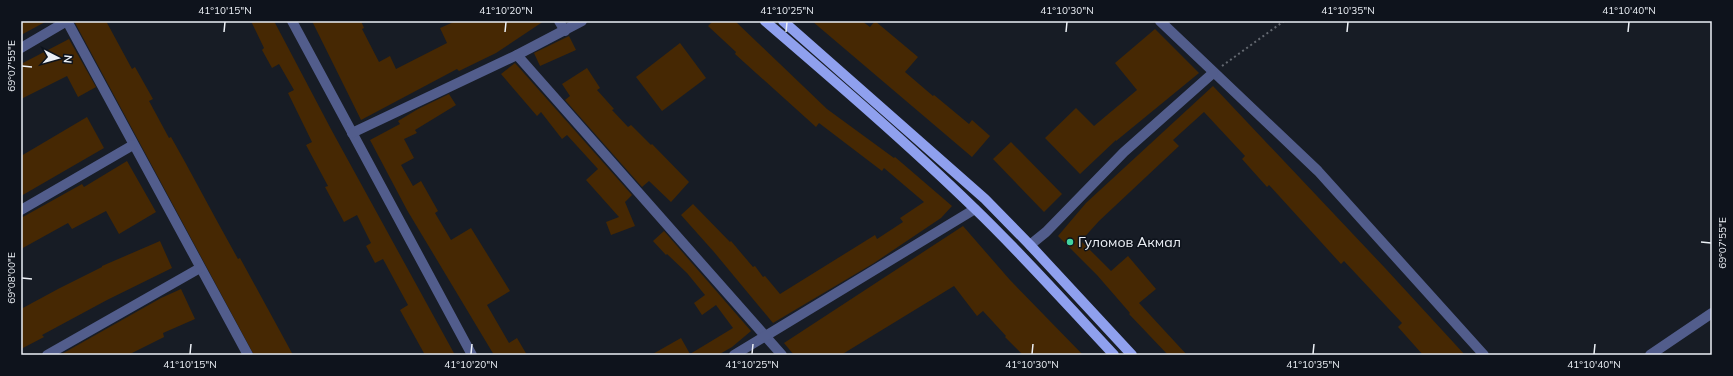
<svg xmlns="http://www.w3.org/2000/svg" width="1733" height="376" viewBox="0 0 1733 376" font-family="Mulish,sans-serif">
  <rect width="100%" height="100%" fill="#171c25"/>
  <g fill="#462803">
    <polygon points="21,21 47,21 21,35"/>
    <polygon points="74,21 106,21 132,69 135,67 153,99 149,101 169,138 171,137 185,162 217,221 238,259 240,258 293,355 254,355"/>
    <polygon points="251,21 274,21 332,131 455,355 425,355 400,310 408,305 383,259 375,263 366,246 371,243 357,215 344,222 325,187 328,186 306,145 312,142 288,93 294,90 279,64 272,68 262,50 264,48"/>
    <polygon points="312,21 361,21 364,28 362,29 379,62 390,56 396,69 447,43 440,28 456,21 544,21 496,53 459,71 457,69 361,120"/>
    <polygon points="713,21 735,21 827,109 894,158 895,157 952,206 941,218 874,263 773,323 714,252 681,215 693,204 730,242 731,241 753,267 755,266 763,277 765,276 780,294 875,235 877,239 903,222 900,218 924,202 884,168 882,171 819,123 816,127 735,54 736,52 708,26"/>
    <polygon points="812,21 862,21 870,27 875,21 918,57 905,72 933,96 934,95 969,124 972,120 990,136 972,157"/>
    <polygon points="1155,29 1199,73 1116,141 1116,140 1080,174 1045,138 1076,108 1094,126 1137,90 1115,63"/>
    <polygon points="569,36 576,50 540,66 534,53"/>
    <polygon points="69,39 96,87 78,97 67,76 21,99 21,64"/>
    <polygon points="680,43 706,78 662,111 636,77"/>
    <polygon points="515,63 632,195 625,202 635,226 611,235 606,222 619,217 586,180 598,169 567,135 562,139 541,112 537,116 501,74"/>
    <polygon points="587,68 600,88 597,90 614,109 612,110 628,127 631,125 651,145 652,144 689,182 671,202 649,181 642,187 565,100 570,96 562,84"/>
    <polygon points="1213,86 1385,268 1465,355 1423,355 1398,327 1402,323 1344,261 1341,264 1269,185 1267,187 1242,159 1245,156 1204,112 1173,140 1179,146 1099,221 1081,241 1111,271 1128,256 1156,289 1139,303 1187,355 1168,355 1129,314 1130,313 1097,275 1058,236 1086,203"/>
    <polygon points="449,94 456,105 415,130 417,133 404,139 414,158 401,165 413,186 421,181 438,211 435,213 451,240 471,228 510,291 487,305 509,343 517,338 527,355 494,355 407,210 370,140 400,124 398,121 418,109"/>
    <polygon points="87,117 104,148 21,196 21,156"/>
    <polygon points="1011,142 1062,194 1044,212 993,159"/>
    <polygon points="127,161 156,212 119,234 106,211 72,229 68,223 21,249 21,218 82,184 84,187"/>
    <polygon points="963,226 1010,280 1083,355 1023,355 1005,337 1006,336 983,311 977,316 954,286 841,355 794,355 784,343"/>
    <polygon points="664,231 751,331 732,347 718,355 651,355 681,338 690,354 733,328 716,305 702,315 694,303 705,295 687,273 667,254 666,255 653,241"/>
    <polygon points="160,241 172,268 107,300 42,335 44,337 21,349 21,309 58,289 102,267 102,266"/>
    <polygon points="181,289 195,319 163,333 164,337 128,355 60,355 161,298"/>
  </g>
  <g fill="none" stroke-linecap="round" stroke-linejoin="round">
    <polyline stroke="#646971" stroke-width="2" stroke-dasharray="2 3" stroke-linecap="butt" points="1222,66 1284,21"/>
    <g stroke="#525d8c" stroke-width="10">
      <polyline points="67,21 248,355"/>
      <polyline points="292,21 472,355"/>
      <polyline points="559,21 565,31"/>
      <polyline points="1160,21 1318,171 1484,355"/>
      <polyline points="21,48 67,21"/>
      <polyline points="517,55 782,355"/>
      <polyline points="352,133 517,55 582,21"/>
      <polyline points="21,210 133,145"/>
      <polyline points="1030,245 1046,232 1124,152 1213,73"/>
      <polyline points="47,355 200,268"/>
      <polyline points="734,355 975,209"/>
      <polyline points="1650,355 1712,313"/>
    </g>
    <g stroke="#8fa0ee" stroke-width="10">
      <path d="M765,21C836,82 907,143 974,208C1023,255 1068,306 1114,355"/>
      <polyline points="783,21 985,199 1030,245 1132,355"/>
    </g>
  </g>
  <path fill="none" stroke="#ecf0f6" stroke-width="1.5" d="M224,32L225,22M505,32L506,22M786,32L787,22M1066,32L1067,22M1347,32L1348,22M1628,32L1629,22M22,66L32,67M1701,242L1711,243M22,278L32,279M190,354L191,344M471,354L472,344M752,354L753,344M1032,354L1033,344M1313,354L1314,344M1594,354L1595,344"/>
  <circle fill="#42d4a0" stroke="#0e131c" stroke-width="1.5" cx="1070" cy="242" r="4"/>
  <g text-anchor="middle" stroke-width="3" stroke-linejoin="round" paint-order="stroke">
    <g font-size="14" fill="#ecf0f6" stroke="#0e131c" text-anchor="start">
      <text x="1078" y="247">Гуломов Акмал</text>
    </g>
  </g>
  <rect width="1733" height="376" fill="none" stroke="#0e131c" stroke-width="44"/>
  <g transform="translate(58 58) rotate(96)" stroke="#0e131c" stroke-width="3" paint-order="stroke">
  <path d="M0-3L7 15L0 10L-7 15Z" fill="#ecf0f6"/>
  <text y="-6" font-size="11" font-weight="bold" text-anchor="middle" fill="#ecf0f6">N</text>
  </g>
  <rect x="22" y="22" width="1689" height="332" fill="none" stroke="#ecf0f6" stroke-width="1.5"/>
  <g font-size="10" text-anchor="middle" fill="#ecf0f6">
    <text x="225" y="14">41°10'15"N</text>
    <text x="506" y="14">41°10'20"N</text>
    <text x="787" y="14">41°10'25"N</text>
    <text x="1067" y="14">41°10'30"N</text>
    <text x="1348" y="14">41°10'35"N</text>
    <text x="1629" y="14">41°10'40"N</text>
    <text transform="translate(11 66) rotate(-90)" y="4">69°07'55"E</text>
    <text transform="translate(1722 243) rotate(-90)" y="4">69°07'55"E</text>
    <text transform="translate(11 278) rotate(-90)" y="4">69°08'00"E</text>
    <text x="190" y="368">41°10'15"N</text>
    <text x="471" y="368">41°10'20"N</text>
    <text x="752" y="368">41°10'25"N</text>
    <text x="1032" y="368">41°10'30"N</text>
    <text x="1313" y="368">41°10'35"N</text>
    <text x="1594" y="368">41°10'40"N</text>
  </g>
</svg>
